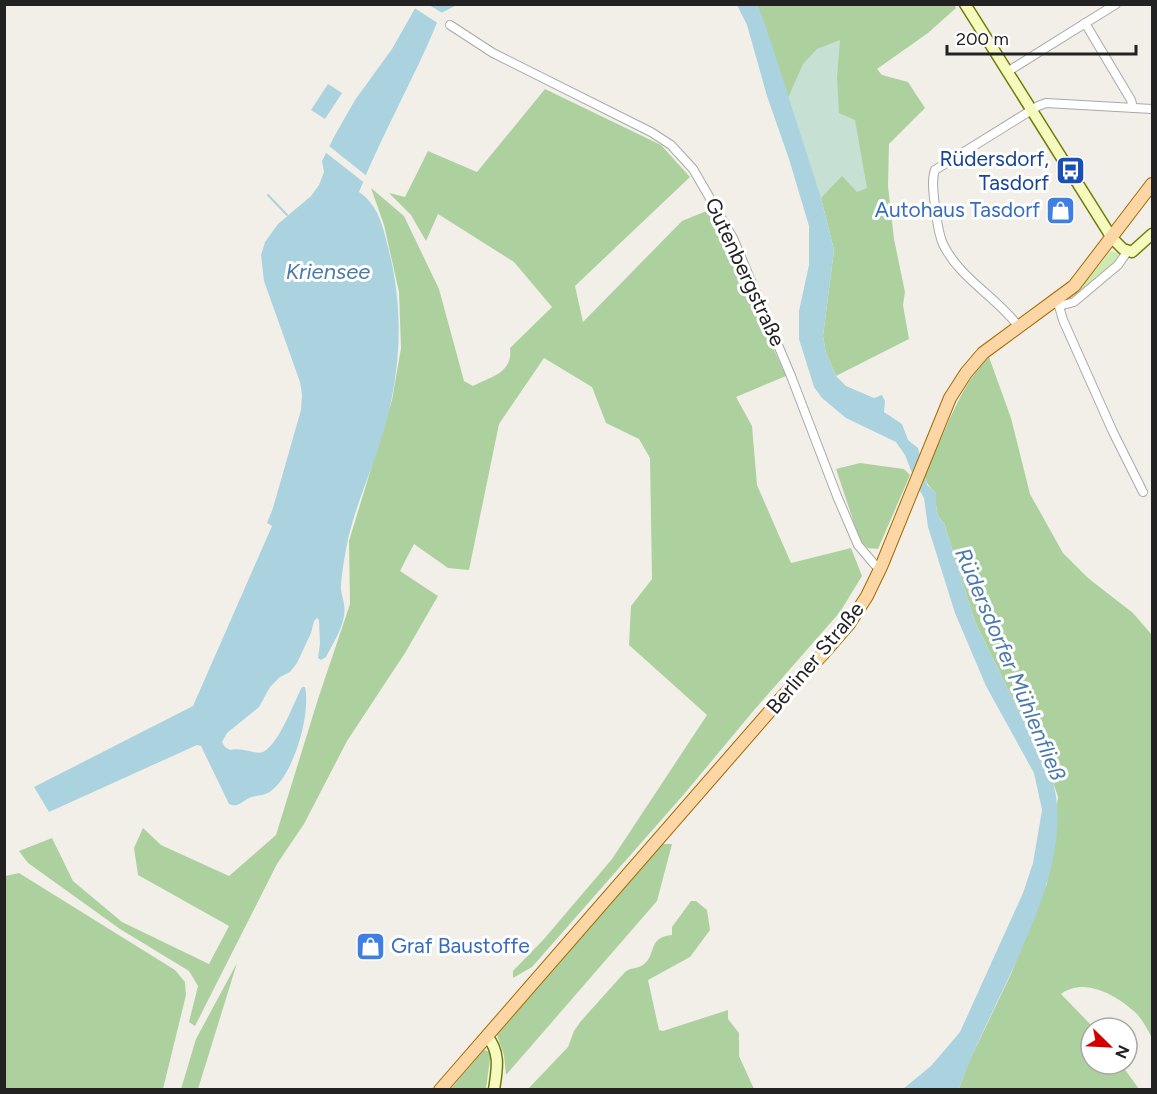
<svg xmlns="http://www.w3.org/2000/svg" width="1157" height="1094" viewBox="0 0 1157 1094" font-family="Figtree,sans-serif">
  <rect width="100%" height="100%" fill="#f2efe9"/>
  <polygon fill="#cdebb0" points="1111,251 1118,253 1119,256 1114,262 1070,300 1065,301 1082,286"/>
  <g fill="#add19e">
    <polygon points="954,4 956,8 928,33 877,69 882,75 908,82 925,108 889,144 888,186 894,239 905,292 903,305 909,339 836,376 826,353 823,336 834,250 821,198 757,5"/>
    <path d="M545,89L661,145L690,177L575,286L583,322L682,221L709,210L786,376L736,397L752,426L757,485L791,563L851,548L862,576L840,612L755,709L685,793L532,967L513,978V971L544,939L612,859L707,715L629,645L631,606L652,579L650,458L639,439L606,423L592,387L544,358L499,424L469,570L448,568L414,544L400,571L438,596L405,653L347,741L304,824L277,864L195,1026L189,1022L198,986L189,971L120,929L28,863L19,851L52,838L73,881L122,922L209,964L229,926L138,875L134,848L143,828L161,845L229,876L276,835L318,699L350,604L349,541L392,400L401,348L399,292L384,225L371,188L404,216L439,289L464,381L473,386C492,376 513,373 510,348L552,307L514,262L438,214L426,241L411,215L389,193L405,197L428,151L477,172Z"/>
    <path d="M989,357L1011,418L1030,494L1063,553L1088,578L1133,613L1152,635V1038C1148,1030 1143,1021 1137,1014C1118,996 1085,976 1061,994L1094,1028H1091V1064H1121L1139,1089H959L967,1066L1011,974L1047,883L1058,797L1052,779L975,622L944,523C935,515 936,505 936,493C929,487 923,480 925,469C928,460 936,450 940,441C955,408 964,383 989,357Z"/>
    <polygon points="860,463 904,469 910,475 878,549 868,548 860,541 836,469"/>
    <polygon points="662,844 672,844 657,901 506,1075 504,1055 497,1035"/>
    <polygon points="19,873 175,970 185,982 186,995 163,1089 5,1089 5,876"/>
    <path d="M691,901H696L707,910L710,930L690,957L648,980L659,1030L663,1031L728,1010V1019L739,1033V1056L754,1089H528L568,1047L574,1031L581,1021L625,972C631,967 637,969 643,965C657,955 647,937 672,935V927Z"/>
    <polygon points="237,963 198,1089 181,1089 196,1039"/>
    <polygon points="484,1050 491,1052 486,1089 450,1090"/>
  </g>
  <polygon fill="#c6e0d4" points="840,40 837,77 839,113 855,120 867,188 857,192 842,176 821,198 788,98 803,64 817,49"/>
  <g fill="#aad3df">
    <path d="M417,5H457L441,13C417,74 383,131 359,192C378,205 383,226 388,247C405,312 401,376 381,440C371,472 357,502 349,535C346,547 341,577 341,589C342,599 346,604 344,616C342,630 332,645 326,657L321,660L318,658L320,644L319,620L317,618L314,621L311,633L297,663L290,672L280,677L270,687L259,707L227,733L222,742L225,747L230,750C241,747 257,755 263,752C279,744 293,704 302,687H305C311,714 294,774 271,791C265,796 256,795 249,798C241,802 238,808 229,804L201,746L197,745L49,812L34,787L193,706L272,526L267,523L273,508L301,410L302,394L300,382L264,281L261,255L265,242L278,224L311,196L319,185L324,172L322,161L335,135L355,100L392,49Z"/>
    <path d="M737,5H757L764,21L821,198L834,250L823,336L826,353L836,376L846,386L874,398L882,395L885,401L884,412L902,424L908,440L918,448L927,485L936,493C936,505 935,515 944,523L975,622L1052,779C1081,871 988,1003 959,1089H903L931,1066L960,1032L1023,893L1033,863L1042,810L1034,773L986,686L955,613L928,527L924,498L917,486L905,455L896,442L846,418L822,398L814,387L799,339V311L809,265V226L789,159L767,96L747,25Z"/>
    <polygon points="328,84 342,93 325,119 311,110"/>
  </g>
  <g fill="#f2efe9">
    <polygon points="414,4 429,5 444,14 439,24 413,7"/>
    <polygon points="329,146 368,177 366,184 325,152"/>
  </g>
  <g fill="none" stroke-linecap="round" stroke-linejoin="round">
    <polyline stroke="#aad3df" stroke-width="2" points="268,195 287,215"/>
    <defs>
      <g id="minor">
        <polyline points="1085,23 1131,100 1133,108"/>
        <polyline points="450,25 493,53 651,132 671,145 693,169 733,238 791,376 837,496 858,545 875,565 881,567"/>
        <polyline points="1007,72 1116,4"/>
        <polyline points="1055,301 1059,306 1063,320 1113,432 1143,492"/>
        <polyline points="1059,306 1074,302 1118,265 1127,252"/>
        <path d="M1019,327C997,297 959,278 943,244C938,233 937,219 935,207C934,196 931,181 935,170L1038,106L1046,103L1152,109"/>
      </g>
      <g id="secondary">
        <polyline points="965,4 1112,238 1123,249 1132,252 1152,234"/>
        <path d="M487,1036C501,1053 497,1069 494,1090"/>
      </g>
      <polyline id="primary" points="440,1090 783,696 823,654 849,624 867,596 881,567 950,398 966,373 983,353 1074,286 1152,184"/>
    </defs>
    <use href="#minor" stroke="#a9a9a9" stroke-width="10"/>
    <use href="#secondary" stroke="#707d05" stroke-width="13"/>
    <use href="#primary" stroke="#a06b00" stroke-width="14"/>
    <use href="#minor" stroke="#fff" stroke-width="8"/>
    <use href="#secondary" stroke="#f7fabf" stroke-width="10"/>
    <use href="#primary" stroke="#fcd6a4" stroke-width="12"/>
  </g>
  <defs>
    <symbol id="bus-square" viewBox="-11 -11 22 22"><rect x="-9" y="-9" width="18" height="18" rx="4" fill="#1a4fb4" stroke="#fff"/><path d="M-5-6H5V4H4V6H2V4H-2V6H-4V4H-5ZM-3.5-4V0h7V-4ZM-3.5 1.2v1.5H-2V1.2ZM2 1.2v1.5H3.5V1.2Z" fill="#fff"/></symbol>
    <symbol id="shop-square" viewBox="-11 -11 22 22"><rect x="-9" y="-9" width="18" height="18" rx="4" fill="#3f7fe0" stroke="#fff"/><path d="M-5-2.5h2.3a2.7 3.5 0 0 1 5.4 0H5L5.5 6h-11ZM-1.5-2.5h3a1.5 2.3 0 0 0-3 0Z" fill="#fff"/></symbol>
  </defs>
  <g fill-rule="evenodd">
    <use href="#bus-square" x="1054" y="154" width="33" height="33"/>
    <use href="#shop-square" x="1044" y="194" width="33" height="33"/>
    <use href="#shop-square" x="354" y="930" width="33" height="33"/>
  </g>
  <g text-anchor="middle" stroke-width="6" stroke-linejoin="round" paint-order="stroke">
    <g font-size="21" fill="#164399" stroke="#fff" text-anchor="end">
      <text x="1049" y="166">Rüdersdorf,<tspan x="1049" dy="24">Tasdorf</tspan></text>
    </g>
    <g font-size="21" fill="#366cbe" stroke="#fff" text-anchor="end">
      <text x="1040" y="217">Autohaus Tasdorf</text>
      <text x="391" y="953" text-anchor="start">Graf Baustoffe</text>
    </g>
    <g font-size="21" fill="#222" stroke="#fff">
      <text transform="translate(745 272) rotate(65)" y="7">Gutenbergstraße</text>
      <text transform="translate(815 658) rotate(-50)" y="7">Berliner Straße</text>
    </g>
    <g font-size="22" font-style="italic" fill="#4a7aab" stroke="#fff">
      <text x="328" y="279">Kriensee</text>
      <text transform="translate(1011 664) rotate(67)" y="8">Rüdersdorfer Mühlenfließ</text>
    </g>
  </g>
  <rect width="1157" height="1094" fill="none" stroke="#222222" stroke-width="12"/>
  <g transform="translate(1109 1046) rotate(114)"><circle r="28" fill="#ffffff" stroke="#a7a7a7" stroke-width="1.5"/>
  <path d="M0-4.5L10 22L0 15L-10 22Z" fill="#d40000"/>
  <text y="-9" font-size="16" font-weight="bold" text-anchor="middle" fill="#222222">N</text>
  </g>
  <path d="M947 45v9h189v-9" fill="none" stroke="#222222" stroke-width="3"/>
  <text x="956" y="45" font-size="18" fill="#222222" stroke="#ffffff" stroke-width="4.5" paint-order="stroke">200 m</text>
</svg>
